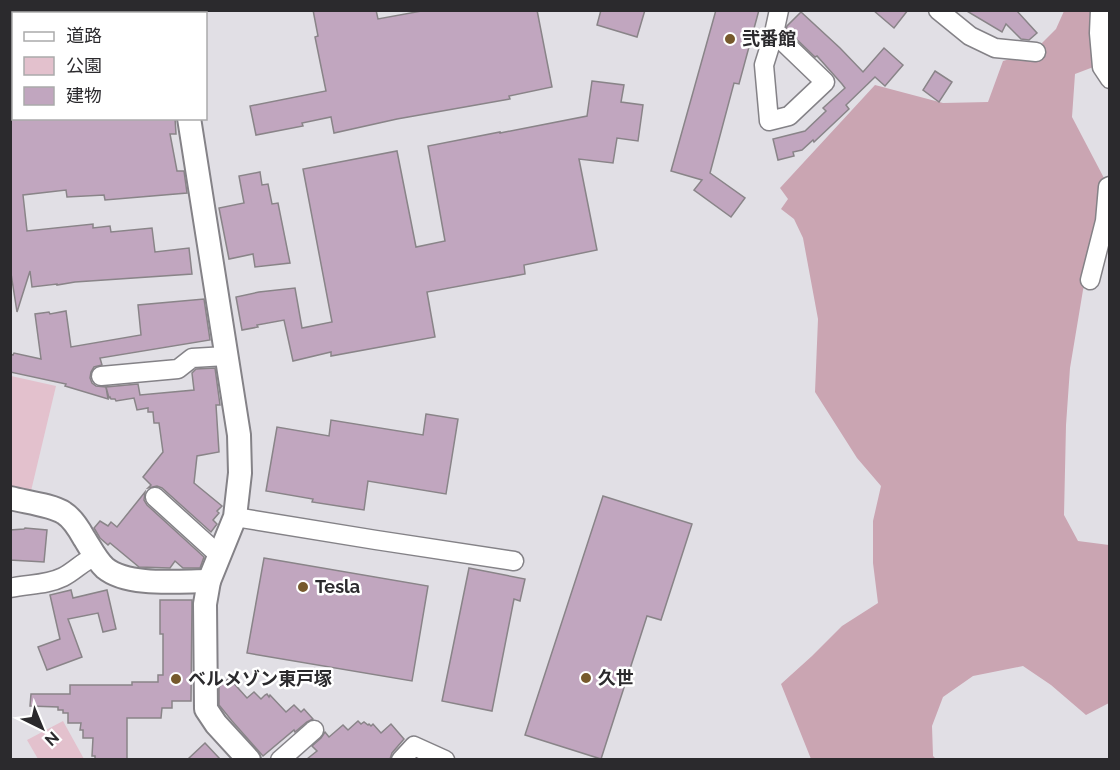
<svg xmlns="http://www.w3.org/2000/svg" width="1120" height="770" viewBox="0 0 1120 770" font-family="Raleway,'Noto Sans JP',sans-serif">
  <rect width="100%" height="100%" fill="#e1dfe5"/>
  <g fill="#e3c1cd">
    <polygon points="11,376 56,386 31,491 11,486"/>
    <polygon points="63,721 84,759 38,759 27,740"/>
  </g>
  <polygon fill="#caa5b2" points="1064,11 1094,11 1096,66 1075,74 1072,117 1105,180 1101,222 1083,290 1070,368 1066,425 1064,515 1078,541 1109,545 1109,703 1086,715 1051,685 1023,666 973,676 943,697 932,726 933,756 936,759 811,759 781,684 812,656 842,626 878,603 873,563 873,521 881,486 857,458 815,392 818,319 803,238 794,219 781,209 788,199 780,188 875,85 943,103 988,102 1003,61 1032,53 1056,29"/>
  <g fill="#c1a6bf" stroke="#898488" stroke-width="1.5">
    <polygon points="313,10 376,10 378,19 427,10 537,10 552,87 509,96 510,99 397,119 334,133 331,117 302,123 303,126 256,135 250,106 326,91 315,37 318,36"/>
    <polygon points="601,10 645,10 637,37 597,25"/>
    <polygon points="716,10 759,10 739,84 734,83 710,173 745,198 731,217 694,190 702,180 671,171"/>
    <polygon points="873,10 908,10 894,28"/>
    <polygon points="965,10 1016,10 1037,33 1029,40 1021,39 1006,24 1002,32"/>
    <polygon points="801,12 840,48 863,72 884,48 903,65 885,86 875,77 846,105 849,109 814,142 813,140 802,150 793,152 794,156 778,160 773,139 805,131 826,111 823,108 845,88 842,84 817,56 815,57 786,29 787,26"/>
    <polygon points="935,71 952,82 939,102 923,90"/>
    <polygon points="592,81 624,85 621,102 643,105 638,141 617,138 613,163 579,159 597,250 524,265 525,274 427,292 435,337 331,356 331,352 293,361 284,320 257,325 258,327 242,330 236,297 259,292 295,288 302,328 332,322 303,169 397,151 416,247 445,241 428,146 500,132 500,133 587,116"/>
    <polygon points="10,118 175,118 176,134 170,134 177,171 184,171 187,193 105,200 104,195 67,197 66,190 23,195 27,231 93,224 93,228 110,226 111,232 152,228 155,252 189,248 192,274 75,282 57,285 57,284 32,287 30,271 17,312 10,267"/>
    <polygon points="260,172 262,185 268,184 272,204 278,203 290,263 255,267 253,254 229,259 219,208 244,203 239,176"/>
    <polygon points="204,299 210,340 100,358 102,365 94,367 91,372 90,378 92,383 96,386 106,387 108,399 65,386 66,384 10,372 10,354 13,355 14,353 41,359 35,314 49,312 50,314 66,311 71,347 141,335 138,305"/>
    <polygon points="215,368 220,405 216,405 219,452 197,456 194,483 222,506 217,511 219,513 213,520 217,524 211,532 162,488 157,486 148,488 151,485 143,477 163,452 159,423 154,423 153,412 148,412 148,408 137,410 134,398 116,401 115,399 111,399 110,397 109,398 106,387 138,384 140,395 194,390 192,373 196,369"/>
    <polygon points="426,414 458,419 446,494 368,481 364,510 312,502 313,499 266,491 277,427 329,436 331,420 423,435"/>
    <polygon points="145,492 144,500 147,505 204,557 200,568 183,568 175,561 170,568 139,567 110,543 108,545 100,538 94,528 100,521 108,526 111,522 117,527"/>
    <polygon points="603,496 692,524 661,620 647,616 601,759 525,735"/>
    <polygon points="25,528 47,530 44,562 10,560 10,530 24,529"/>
    <polygon points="264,558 428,586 412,681 247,653"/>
    <polygon points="469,568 525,579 520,601 514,599 492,711 442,701"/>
    <polygon points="71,590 73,598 107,590 116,629 103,632 98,613 68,619 82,657 47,670 38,647 60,639 50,595"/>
    <polygon points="160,600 192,600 191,701 172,701 172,708 162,708 161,718 127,718 127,759 95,759 95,756 92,756 93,738 83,738 83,730 80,730 81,723 68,723 68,713 63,713 63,710 58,710 58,707 30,706 31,694 70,694 70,685 132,685 132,682 158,682 158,675 163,675 163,634 160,634"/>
    <polygon points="229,678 247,698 254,692 261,699 265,695 267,694 269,697 270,695 286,712 294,705 301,712 304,709 313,719 307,722 295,732 294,730 263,756 232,721 219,705 219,687"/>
    <polygon points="358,721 361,724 364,722 368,725 369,724 371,726 373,724 381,733 391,724 404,739 392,753 390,759 307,759 317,751 312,746 321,738 325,732 329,737 343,725 348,730"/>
    <polygon points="205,743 220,759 188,759"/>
  </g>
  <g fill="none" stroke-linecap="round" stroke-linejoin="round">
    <defs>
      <g id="minor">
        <polyline points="26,10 26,14"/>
        <polyline points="159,10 171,14"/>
        <polyline points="938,10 970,36 995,48 1036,52"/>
        <polyline points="1100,10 1099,33 1102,67 1110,79"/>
        <polyline points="774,33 825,82 789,116 769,121 764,65 774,33 779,10"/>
        <polyline points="1090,280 1105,221 1108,187 1110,186"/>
        <polyline points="101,376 178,369 192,358 226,356"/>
        <polyline points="155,497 219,555"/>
        <polyline points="235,517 376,540 514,561"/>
        <path d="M10,588C28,584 47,585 63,577C75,571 83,561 96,556"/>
        <polyline points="280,760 314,730"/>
        <polyline points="401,760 414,746 445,760"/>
      </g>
      <g id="tertiary">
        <polyline points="185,14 185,10"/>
        <polyline points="189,118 239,435 240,473 235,517 209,581 205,604 206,709 216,724 249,760"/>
        <path d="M10,498C25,502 52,505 64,513C72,518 79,529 84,538C90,547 96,560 105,568C128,587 180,581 209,581"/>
      </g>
    </defs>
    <use href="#minor" stroke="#848287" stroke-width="21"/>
    <use href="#tertiary" stroke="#848287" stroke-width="26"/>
    <use href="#minor" stroke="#fff" stroke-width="18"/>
    <use href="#tertiary" stroke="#fff" stroke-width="22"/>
  </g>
  <g fill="#76592c" stroke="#fff" stroke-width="2">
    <circle cx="730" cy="39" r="6"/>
    <circle cx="303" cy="587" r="6"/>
    <circle cx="586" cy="678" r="6"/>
    <circle cx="176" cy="679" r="6"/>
  </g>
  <g text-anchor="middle" stroke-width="5" stroke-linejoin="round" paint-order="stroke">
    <g font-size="18" font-weight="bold" fill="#2b2a2d" stroke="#fff" text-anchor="start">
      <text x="742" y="45">弐番館</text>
      <text x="315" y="593">Tesla</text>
      <text x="598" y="684">久世</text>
      <text x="188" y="685">ベルメゾン東戸塚</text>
    </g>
  </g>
  <rect width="1120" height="770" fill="none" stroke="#2b2a2d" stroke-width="24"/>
  <rect x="12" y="12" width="195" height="108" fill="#ffffff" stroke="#aaaaab" stroke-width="1.5"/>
  <rect x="24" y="32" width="30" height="9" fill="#ffffff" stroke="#aaaaab" stroke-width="1.5"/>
  <text x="66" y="42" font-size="18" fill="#2b2a2d">道路</text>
  <rect x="24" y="57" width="30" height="18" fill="#e3c1cd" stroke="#aaaaab" stroke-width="1.5"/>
  <text x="66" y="72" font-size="18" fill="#2b2a2d">公園</text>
  <rect x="24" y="87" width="30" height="18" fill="#c1a6bf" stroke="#aaaaab" stroke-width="1.5"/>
  <text x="66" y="102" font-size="18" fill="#2b2a2d">建物</text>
  <g transform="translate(42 728) rotate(137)" stroke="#ffffff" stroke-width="4.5" paint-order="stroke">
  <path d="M0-4.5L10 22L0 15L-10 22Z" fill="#2b2a2d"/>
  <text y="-9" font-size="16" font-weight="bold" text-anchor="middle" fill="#2b2a2d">N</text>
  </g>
</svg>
